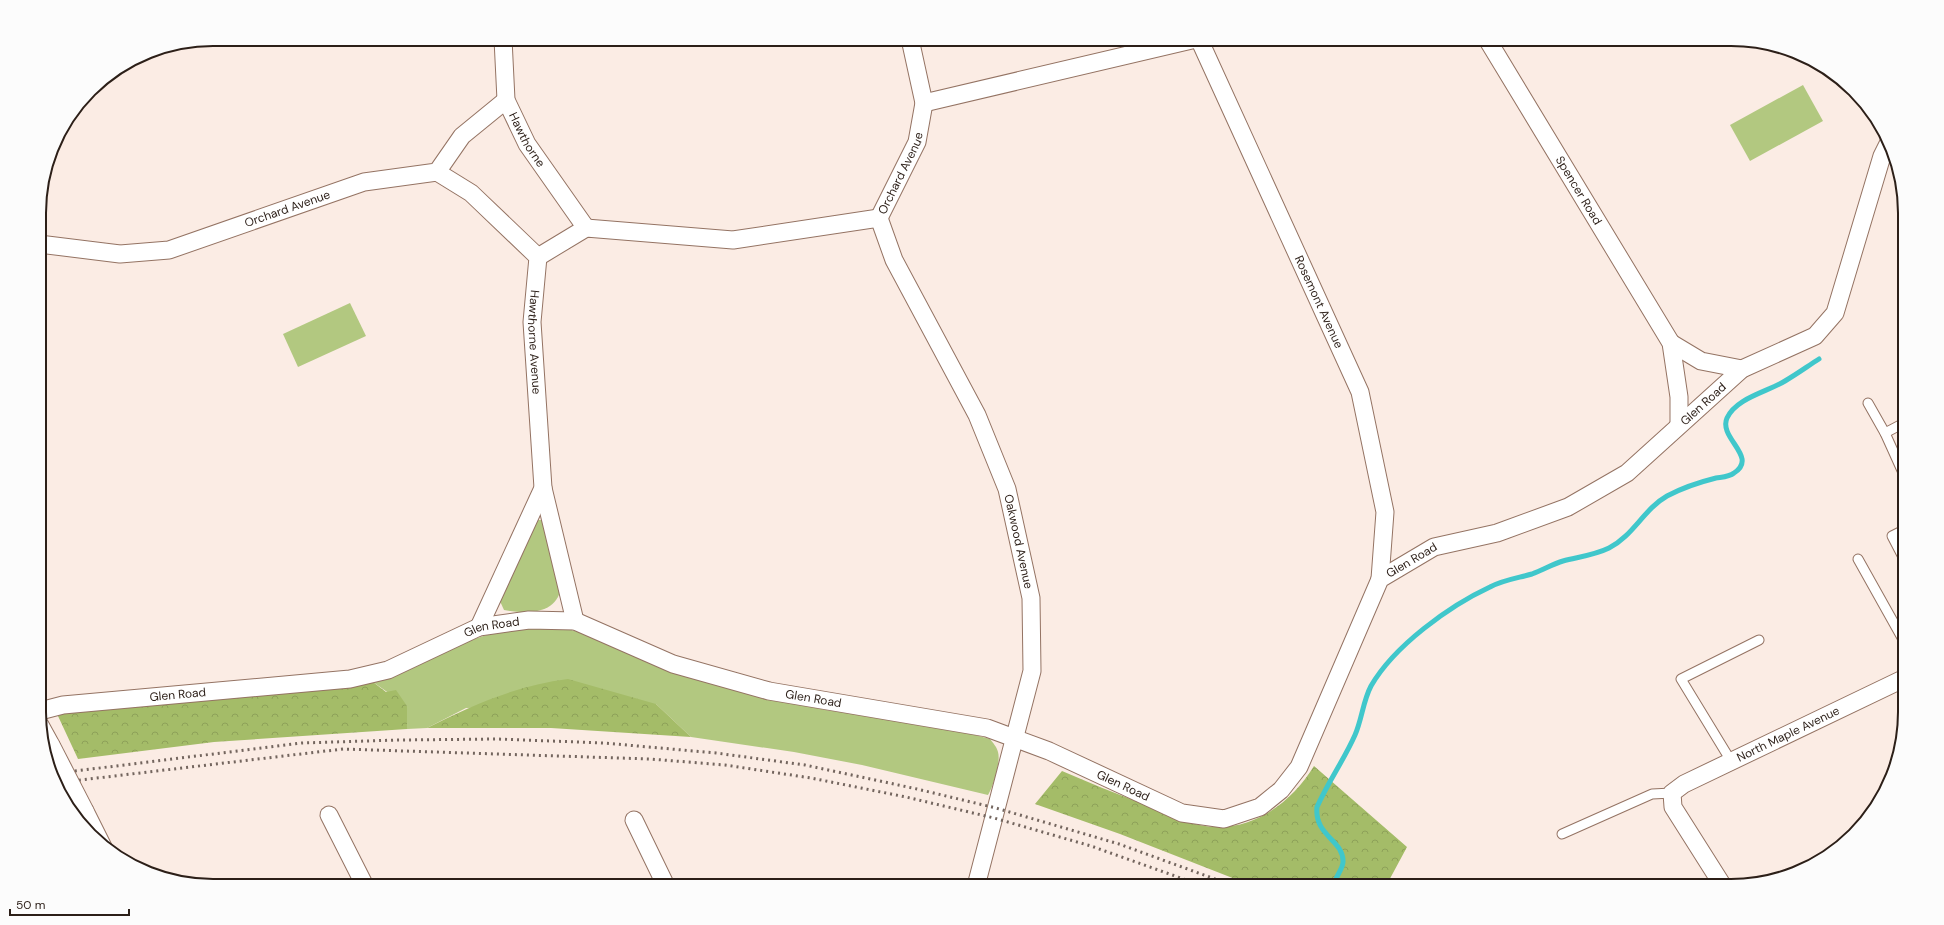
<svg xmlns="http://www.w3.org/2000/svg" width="1944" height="925" viewBox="0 0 1944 925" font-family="'DM Sans',sans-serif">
  <defs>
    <pattern id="forest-crowns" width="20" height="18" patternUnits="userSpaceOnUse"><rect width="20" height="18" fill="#a4bc68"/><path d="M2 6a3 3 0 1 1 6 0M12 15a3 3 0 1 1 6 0" fill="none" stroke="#8da159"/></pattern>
  </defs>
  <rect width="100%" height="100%" fill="#fbece4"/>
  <g fill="#b2c880">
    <polygon points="1803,85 1823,121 1750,161 1730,125"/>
    <polygon points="350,303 366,336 298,367 283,334"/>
    <path d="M537,520H542L561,588C556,615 526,614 504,610L499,599Z"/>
    <path d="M525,629H568L582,633L696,678L734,690L826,710L939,725L990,739C993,743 997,747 998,752C1001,762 993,787 988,795L862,765L794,752L691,737L656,704L466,708L427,728L407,729V706L373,682L471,640L493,633Z"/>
  </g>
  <g fill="url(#forest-crowns)">
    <path d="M568,679L656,704L691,737L551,728H427C472,705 518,685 568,679Z"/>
    <polygon points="373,682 386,692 396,690 407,706 407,729 214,742 78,759 58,716 70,710 344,688"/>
    <path d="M1314,766L1407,847L1386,886H1253L1120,834L1035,804L1062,771C1088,782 1114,793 1141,803C1165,813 1191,827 1219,827C1259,827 1294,799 1314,766Z"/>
  </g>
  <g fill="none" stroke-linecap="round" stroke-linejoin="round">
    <path stroke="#40c7cb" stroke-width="5" d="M1336,879C1338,874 1343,867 1343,862C1344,840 1314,836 1317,807C1328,782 1344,760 1355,735C1362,719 1363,701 1371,686C1394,646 1449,606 1490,587C1503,580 1518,578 1532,574C1543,570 1553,564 1563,561C1578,557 1595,555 1609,548C1633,536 1644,509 1667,496C1682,488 1700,482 1716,478C1722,477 1729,477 1734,473C1759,457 1718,438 1727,418C1736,398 1767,392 1785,381C1797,374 1808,366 1819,359"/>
    <defs>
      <g id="service">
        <polyline points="1868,403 1885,433 1904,475"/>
        <polyline points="1885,433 1904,423"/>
        <polyline points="1904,530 1892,536 1905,561"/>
        <polyline points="1858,559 1905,643"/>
        <polyline points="1731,761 1681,679 1759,640"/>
        <polyline points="1562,834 1652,794 1672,793"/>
      </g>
      <g id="minor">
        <path id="s1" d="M503,39L506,100L527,144L586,228"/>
        <path id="s2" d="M1199,39L1360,392L1385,512L1380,579"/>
        <path id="s3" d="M1487,39L1671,343L1679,397V424"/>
        <polyline points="924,103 1196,39"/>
        <path id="s4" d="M437,172L471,193L538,257L532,322L543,488L479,627"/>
        <path id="s5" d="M879,218L894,260L977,415L1007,489L1031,598L1032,671L976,886"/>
        <path id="s6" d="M879,218L917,142L924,103L910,39"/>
        <path id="s7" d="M39,244L120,254L169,250L364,182L437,172L462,136L506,100"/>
        <polyline points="538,257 586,228 733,240 879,218"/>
        <polyline points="1671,343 1701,361 1742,369"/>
        <polyline points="543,488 575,621"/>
        <path id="s8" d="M40,711L63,705L350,679L388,670L479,627L529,620L575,621L673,664L769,691L987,728L1049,751L1182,813L1224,819L1260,807L1281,790L1299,767L1380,579L1434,547L1497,533L1568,507L1627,473L1742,369L1815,336L1835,313L1882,156L1889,142"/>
        <polyline points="40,725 51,745"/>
        <polyline points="85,811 103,847"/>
        <polyline points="329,815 365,886"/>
        <polyline points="634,820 666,886"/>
        <path id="s9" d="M1723,886L1673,807L1672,793L1684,784L1905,678"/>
      </g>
    </defs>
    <use href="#service" stroke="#947363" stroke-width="11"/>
    <use href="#minor" stroke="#947363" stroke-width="19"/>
    <use href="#service" stroke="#fff" stroke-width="9"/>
    <use href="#minor" stroke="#fff" stroke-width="17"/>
    <g stroke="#73655e" stroke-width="3" stroke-dasharray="2 4" stroke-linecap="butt">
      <polyline points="51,774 302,743 399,740 497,739 604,743 716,753 805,765 917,789 996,808 1119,844 1234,886"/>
      <polyline points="55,783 343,749 650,759 725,765 811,778 906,797 994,818 1091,846 1203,886"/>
    </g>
    <defs>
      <polyline id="minor-bridge" points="51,745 85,811"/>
    </defs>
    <use href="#minor-bridge" stroke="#947363" stroke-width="19" stroke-linecap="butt"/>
    <use href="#minor-bridge" stroke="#fff" stroke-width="17"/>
  </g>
  <g text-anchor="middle" stroke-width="4" stroke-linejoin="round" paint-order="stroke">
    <g font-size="12" fill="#2c1f18" stroke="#fcfcfc">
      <text dy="4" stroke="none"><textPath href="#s1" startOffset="106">Hawthorne</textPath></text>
      <text dy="4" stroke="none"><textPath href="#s6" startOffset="50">Orchard Avenue</textPath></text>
      <text dy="4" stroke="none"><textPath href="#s3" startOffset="177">Spencer Road</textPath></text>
      <text dy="4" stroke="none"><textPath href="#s7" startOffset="256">Orchard Avenue</textPath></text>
      <text dy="4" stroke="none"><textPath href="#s2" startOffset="289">Rosemont Avenue</textPath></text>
      <text dy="4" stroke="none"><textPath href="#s4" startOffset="218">Hawthorne Avenue</textPath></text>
      <text dy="4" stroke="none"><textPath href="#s8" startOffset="1904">Glen Road</textPath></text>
      <text dy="4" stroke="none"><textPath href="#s5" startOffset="354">Oakwood Avenue</textPath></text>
      <text dy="4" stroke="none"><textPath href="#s8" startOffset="1567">Glen Road</textPath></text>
      <text dy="4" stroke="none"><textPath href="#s8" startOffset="464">Glen Road</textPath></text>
      <text dy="4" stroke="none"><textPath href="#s8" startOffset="139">Glen Road</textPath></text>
      <text dy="4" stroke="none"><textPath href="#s8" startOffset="800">Glen Road</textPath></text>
      <text dy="4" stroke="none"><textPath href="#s9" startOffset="238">North Maple Avenue</textPath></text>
      <text dy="4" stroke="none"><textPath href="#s8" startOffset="1124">Glen Road</textPath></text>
    </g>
  </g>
  <path d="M0 0H1944V925H0ZM213 46H1731A167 167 0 0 1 1898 213V712A167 167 0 0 1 1731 879H213A167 167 0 0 1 46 712V213A167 167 0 0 1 213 46Z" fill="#fcfcfc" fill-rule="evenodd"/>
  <path fill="none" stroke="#2c1f18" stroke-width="2" d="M213 46H1731A167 167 0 0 1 1898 213V712A167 167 0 0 1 1731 879H213A167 167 0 0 1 46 712V213A167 167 0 0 1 213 46Z"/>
  <path d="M10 909v6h119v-6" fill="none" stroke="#2c1f18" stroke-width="2"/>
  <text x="16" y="909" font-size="12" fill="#2c1f18" stroke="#fcfcfc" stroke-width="3" paint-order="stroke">50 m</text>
</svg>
